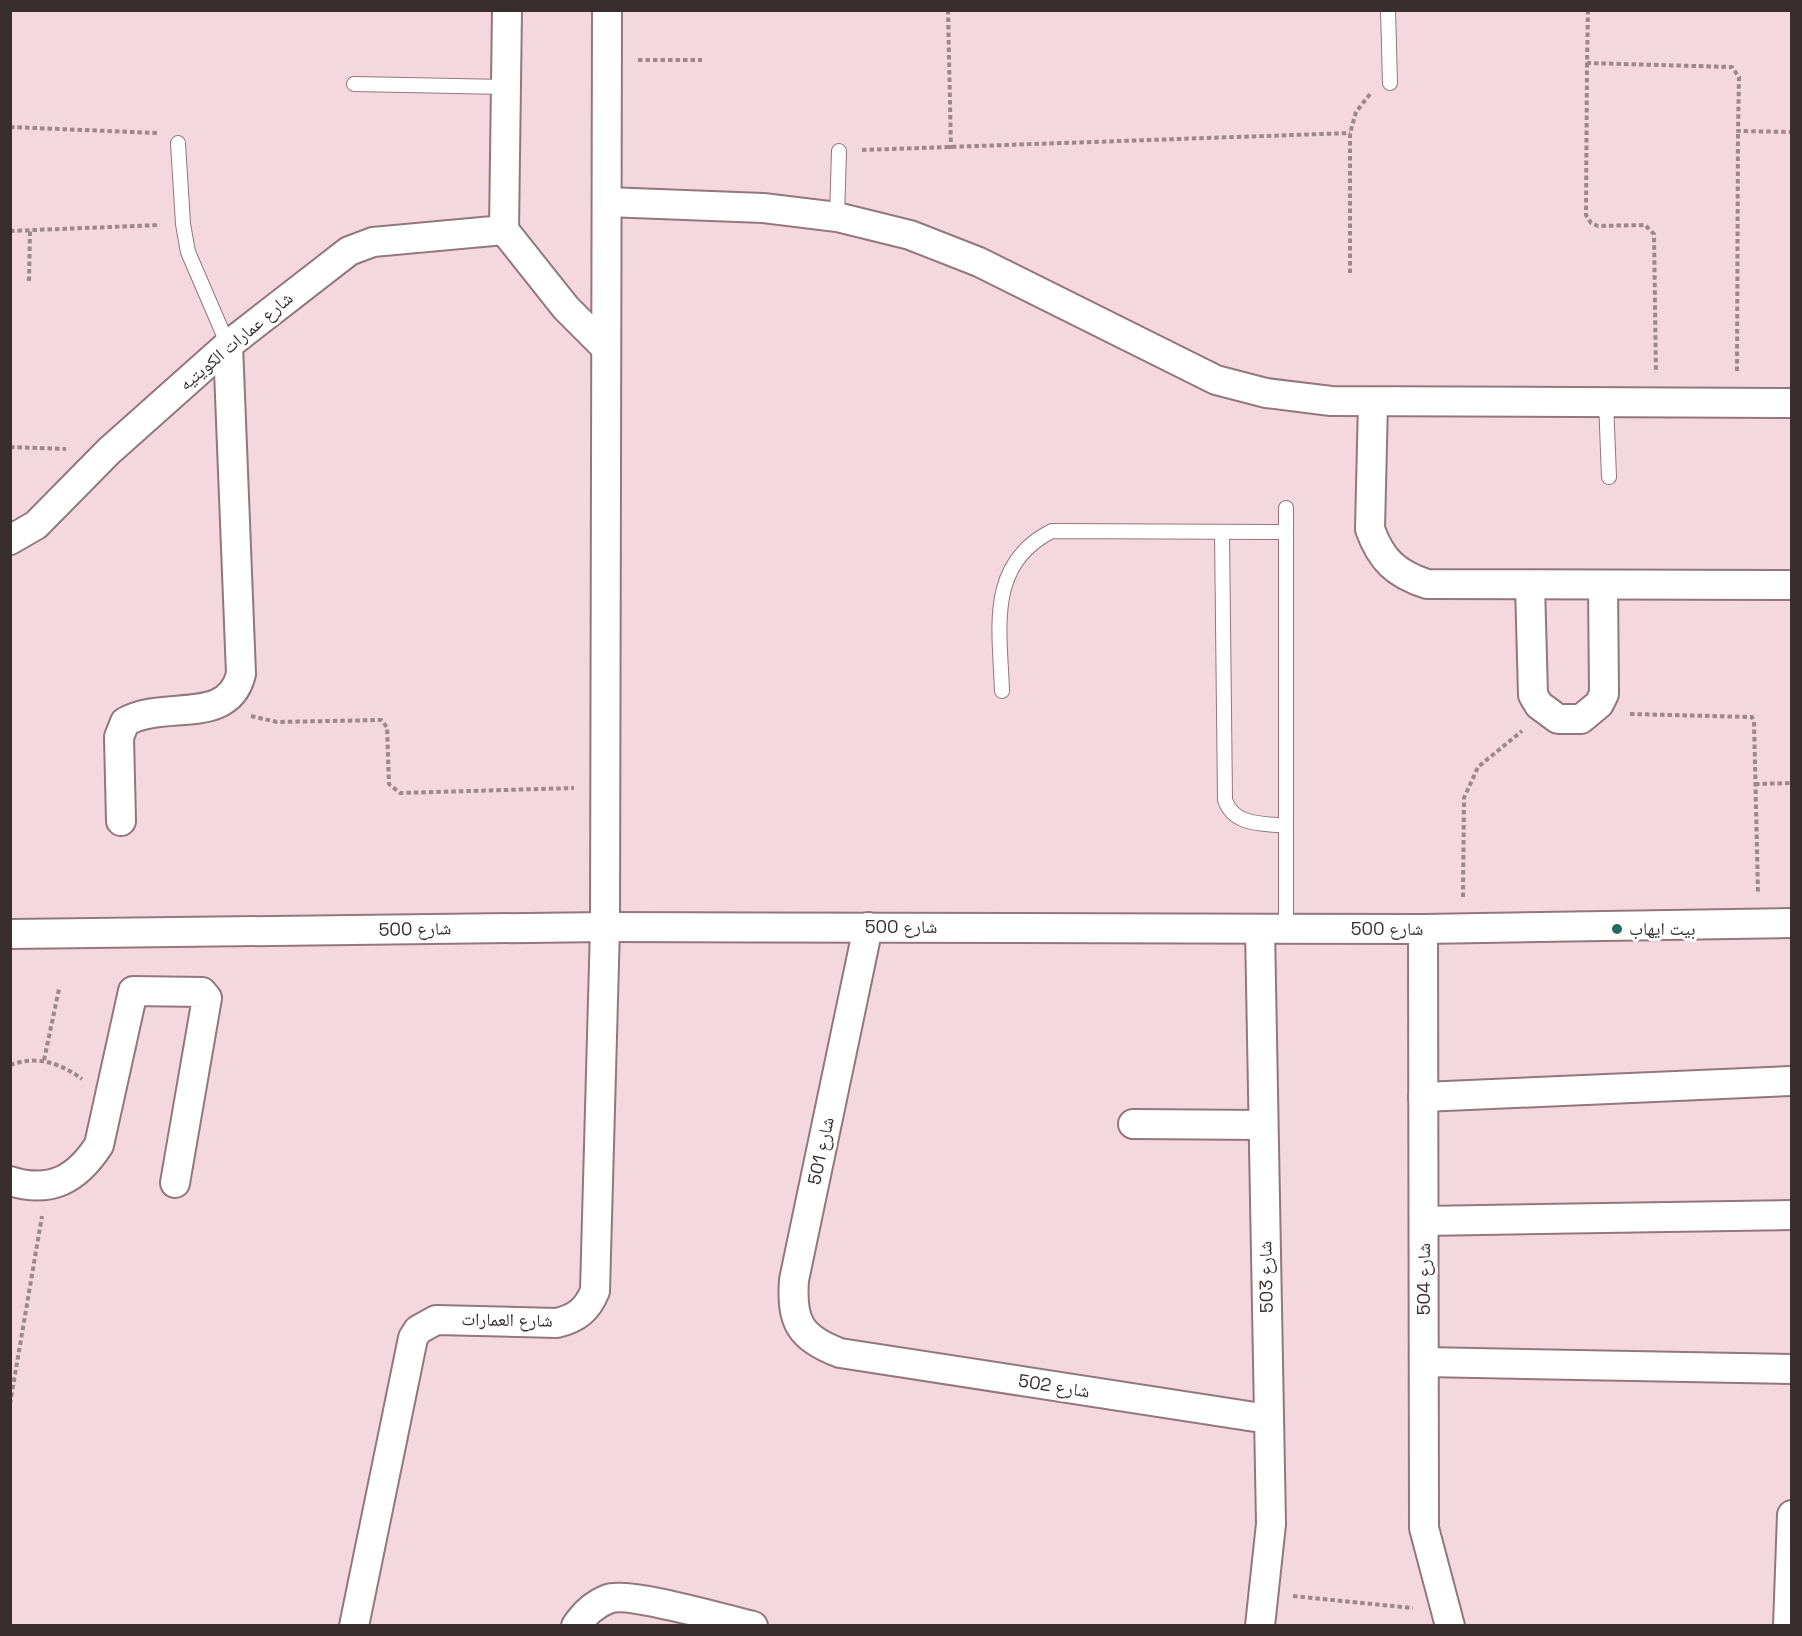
<svg xmlns="http://www.w3.org/2000/svg" width="1802" height="1636" viewBox="0 0 1802 1636" font-family="'Space Grotesk','Noto Naskh Arabic',sans-serif">
  <rect width="100%" height="100%" fill="#f5d8df"/>
  <g fill="none" stroke-linecap="round" stroke-linejoin="round">
    <defs>
      <g id="lane">
        <polyline points="1388,10 1390,83"/>
        <polyline points="354,84 506,87"/>
        <polyline points="178,143 183,224 188,252 228,345"/>
        <polyline points="837,217 839,151"/>
        <polyline points="1606,401 1609,477"/>
        <polyline points="1286,508 1286,929"/>
        <path d="M1222,532L1225,800C1234,826 1262,823 1286,826"/>
        <path d="M1002,691C1000,629 986,564 1052,531L1286,532"/>
      </g>
      <g id="street">
        <polyline points="507,10 504,230 566,308 606,348"/>
        <polyline points="607,202 763,208 837,217 910,235 979,262 1216,380 1266,393 1331,401 1792,403"/>
        <path d="M1373,402L1370,529C1381,560 1396,574 1427,584L1792,585"/>
        <polyline points="10,540 36,525 109,451 228,345 349,251 373,242 504,230"/>
        <polyline points="1530,585 1533,695 1539,705 1558,719 1581,719 1599,704 1604,694 1603,585"/>
        <path d="M121,821L119,737L125,722C165,699 228,727 241,674L228,345"/>
        <path d="M868,927L794,1280C791,1322 800,1338 840,1353L1268,1419"/>
        <polyline points="1260,929 1271,1524 1260,1626"/>
        <polyline points="1423,929 1424,1528 1450,1626"/>
        <polyline points="10,934 605,927 1423,929 1792,923"/>
        <polyline points="1423,1097 1792,1081"/>
        <polyline points="1133,1124 1263,1125"/>
        <path d="M10,1181C51,1194 77,1179 99,1145L133,991L202,992L207,998L175,1183"/>
        <polyline points="1424,1221 1792,1215"/>
        <polyline points="1424,1362 1792,1369"/>
        <path d="M354,1626L413,1338L418,1330L436,1320L557,1323C577,1318 587,1310 595,1291L605,927L607,10"/>
        <path d="M576,1626C584,1614 595,1604 608,1599C628,1591 727,1620 753,1626"/>
        <polyline points="1788,1626 1792,1515"/>
      </g>
    </defs>
    <use href="#lane" stroke="#92777e" stroke-width="16"/>
    <use href="#street" stroke="#92777e" stroke-width="32"/>
    <g stroke="#9c888c" stroke-width="4" stroke-dasharray="4.5 3" stroke-linecap="butt">
      <polyline points="948,10 951,149"/>
      <polyline points="1588,10 1587,63 1732,67 1739,77 1738,131 1792,132"/>
      <polyline points="638,60 702,60"/>
      <polyline points="1587,63 1586,215 1591,223 1598,226 1645,225 1654,234 1656,373"/>
      <polyline points="10,127 157,133"/>
      <polyline points="862,150 1350,133"/>
      <polyline points="10,231 160,225"/>
      <polyline points="1350,273 1350,133 1356,112 1370,94"/>
      <polyline points="29,281 30,231"/>
      <polyline points="1737,371 1738,131"/>
      <polyline points="10,447 66,449"/>
      <polyline points="1630,714 1752,717 1754,721 1758,893"/>
      <polyline points="251,716 277,722 381,720 387,727 389,784 400,793 574,788"/>
      <polyline points="1755,784 1792,783"/>
      <polyline points="1463,897 1464,798 1478,767 1522,731"/>
      <polyline points="44,1060 59,989"/>
      <path d="M10,1065C37,1055 60,1063 82,1079"/>
      <polyline points="10,1404 42,1216"/>
      <polyline points="1293,1596 1413,1608"/>
    </g>
    <use href="#lane" stroke="#fff" stroke-width="14"/>
    <use href="#street" stroke="#fff" stroke-width="28"/>
  </g>
  <circle fill="#22695f" stroke="#fff" stroke-width="2" cx="1617" cy="929" r="6"/>
  <g text-anchor="middle" stroke-width="6" stroke-linejoin="round" paint-order="stroke">
    <g font-size="18" fill="#382d2f" stroke="#fff">
      <text transform="translate(236 341) rotate(-40)" y="6">شارع عمارات الكويتيه</text>
      <text x="901" y="933">شارع 500</text>
      <text transform="translate(415 929) rotate(-1)" y="6">شارع 500</text>
      <text x="1387" y="935">شارع 500</text>
      <text transform="translate(821 1151) rotate(-78)" y="6">شارع 501</text>
      <text transform="translate(1266 1277) rotate(-91)" y="6">شارع 503</text>
      <text transform="translate(1424 1279) rotate(-90)" y="6">شارع 504</text>
      <text transform="translate(507 1320) rotate(1)" y="6">شارع العمارات</text>
      <text transform="translate(1054 1386) rotate(9)" y="6">شارع 502</text>
    </g>
    <g font-size="18" fill="#382d2f" stroke="#fff" text-anchor="start">
      <text x="1629" y="935">بيت ايهاب</text>
    </g>
  </g>
  <rect width="1802" height="1636" fill="none" stroke="#382d2f" stroke-width="24"/>
</svg>
